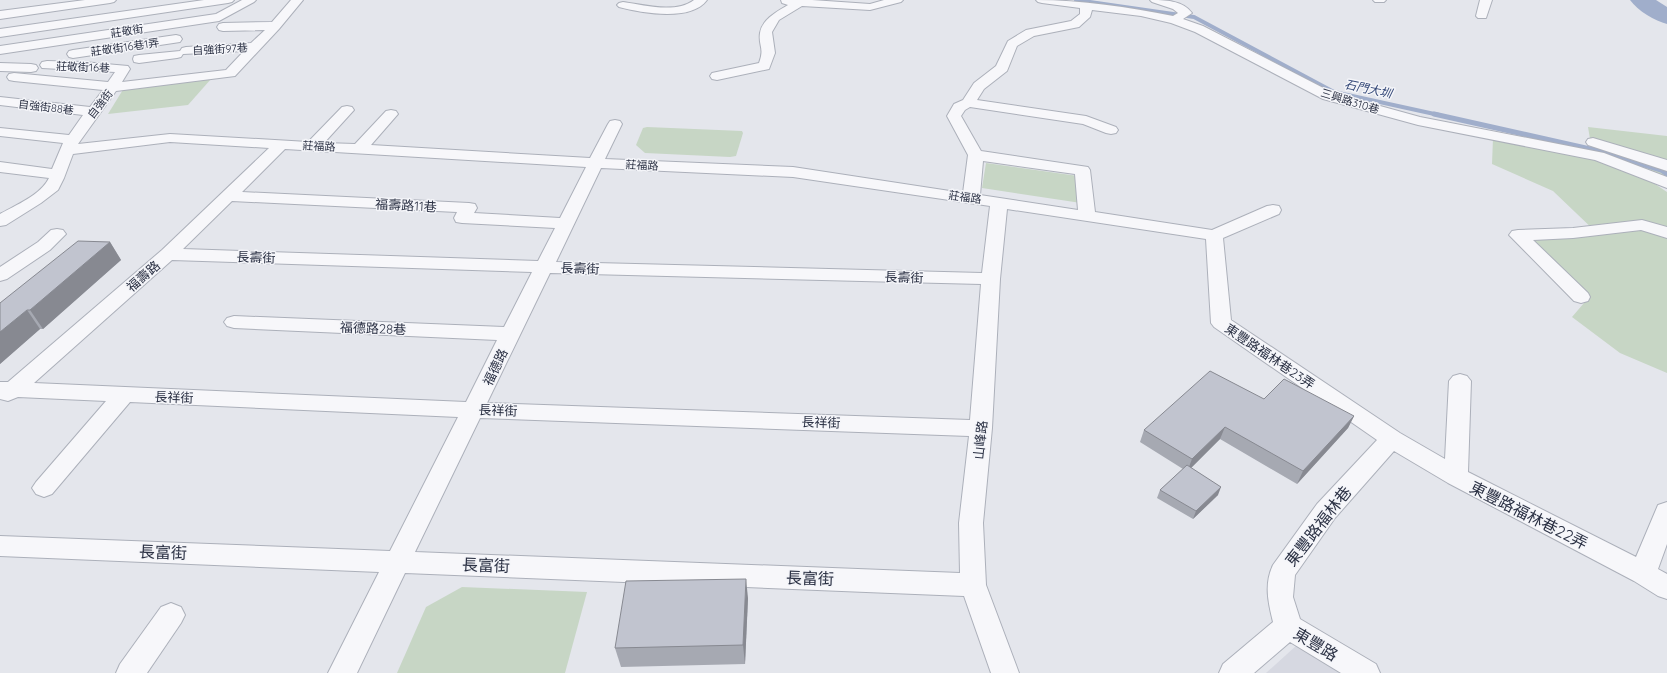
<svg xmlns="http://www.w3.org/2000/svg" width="1667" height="673" viewBox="0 0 1667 673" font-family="Quicksand,'Noto Sans TC',sans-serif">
  <rect width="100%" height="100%" fill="#e4e6ec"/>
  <polygon fill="#d6d8e1" points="1297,645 1339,673 1266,673"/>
  <g fill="#c7d6c5">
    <polygon points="211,79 188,105 108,114 124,88"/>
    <polygon points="647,127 742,131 743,133 736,156 730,157 645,153 636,145 643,128"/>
    <polygon points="1588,127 1667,136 1667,183 1655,184 1667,192 1667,373 1620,353 1572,317 1590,296 1530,239 1598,234 1553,191 1492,164 1493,138 1593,157"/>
    <polygon points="986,163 1078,176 1081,203 982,188"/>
    <polygon points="462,587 587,592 565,673 397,673 426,607"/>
  </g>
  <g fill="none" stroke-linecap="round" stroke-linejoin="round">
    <polyline stroke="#a0aecb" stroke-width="4" points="1076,0 1194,17 1334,92 1439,115"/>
    <polyline stroke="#a0aecb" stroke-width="5" points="1434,114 1599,151 1661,170 1667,174"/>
    <path fill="#a0aecb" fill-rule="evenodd" d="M1630,0H1656L1667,7V24C1655,21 1638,11 1630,0Z"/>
    <defs>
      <g id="minor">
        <polygon points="85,0 116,0 114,2 110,3 0,19 0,11"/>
        <polygon points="204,0 234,0 232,2 228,3 0,37 0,29"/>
        <polygon points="242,0 256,0 254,2 219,21 0,54 0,46 216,14"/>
        <path d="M291,0H303L279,29L235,76L116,91L78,144L170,134L308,142L342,107L347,106L352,107L354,110L324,143L355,144L386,111L391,110L396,111L398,114L371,145L590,158L608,124L610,121L615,120L620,121L622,124L605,159L793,167L963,193L968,155L947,116L954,104L963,100L974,83L996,66L1008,41L1026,30L1071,21L1080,14V8L1042,3L1038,2L1036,0C1082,0 1128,7 1173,16L1178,13L1173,9L1152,2L1150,0C1164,0 1183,0 1192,13L1183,19L1203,26L1333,93L1420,117L1604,153L1667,177V188L1595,160L1418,125L1323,99L1195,32L1171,23L1141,16L1092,10L1090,17L1079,27L1034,36L1017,46L1007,71L984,89L977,100L1086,116L1116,127L1118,130L1116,133L1111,134L1106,133L1083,124L970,107L965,110L961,116L981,151L1088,167L1090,170L1095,212L1212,230L1267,206L1273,205L1279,206L1281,210L1279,214L1223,238L1231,320L1400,433L1445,459L1449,381L1453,376L1460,374L1467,376L1471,381L1468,472L1636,557L1658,505L1667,502V544L1658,569L1667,574V599L1658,596L1634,581L1448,483L1394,451L1335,518L1295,575L1293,597L1300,619L1376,664L1380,673H1341L1290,642L1254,673H1219L1223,664L1273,622C1268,602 1264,584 1273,565L1317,504L1377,440L1214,327L1211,323L1206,239L1007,209L1000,279L992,428L983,523L986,585L1019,673H991L964,596L405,573L357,673H328L379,572L0,556V536L390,551L458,417L130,402L52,494L44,497L36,494L32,488L36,482L106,401L18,397L8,401L0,399V382H8L162,250L269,148L170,142L73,154L64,178L58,190L41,203L6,225L0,226V214C16,205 41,195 49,178L0,172V162L52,169L63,143L0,136V128L69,135L83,115L0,105V97L90,107L103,90L14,81L9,80L7,77L9,74L14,73L108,82L115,72L42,68L40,65L42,62L47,61L83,62L128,66L130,69L122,82L226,70L244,51L183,54L181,57L177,58L139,63L134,62L133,59L134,56L139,55L180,51L182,48L186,47L251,43L265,30L223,31L219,30L217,27L219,24L223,23L272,22ZM285,149L586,167L560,218L474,213L477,208L475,204L469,203L242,192ZM983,161L1075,174L1078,210L980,195ZM601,168L793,177L990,206L982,273L556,262ZM232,201L457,212L454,218L456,222L462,223L555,228L538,261L183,249ZM172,260L532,272L504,327L234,316L227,318L224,322L227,326L234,328L497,340L466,402L34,383ZM550,273L981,284L970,420L487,403ZM480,418L969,436L959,523L960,573L415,552Z"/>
        <path d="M694,0H707C691,22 642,13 619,7L617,5L619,3L623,2C644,5 676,14 694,0Z"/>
        <path d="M781,0H812L870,4L884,0H903L901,2L870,10L802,6L779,20L772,32L775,53L769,69L717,80L712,79L710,76L712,73L759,63C765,47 758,46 760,33C762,19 778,11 788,5L782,3Z"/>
        <polygon points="1373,0 1386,0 1384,2 1375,2"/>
        <polygon points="1480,0 1492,0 1486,18 1478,18 1476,16"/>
        <polygon points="176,35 180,36 182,39 180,42 73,58 69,57 67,54 69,51 73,50"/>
        <polygon points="0,63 31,64 36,65 38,68 36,71 31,72 0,71"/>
        <polygon points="1593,138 1667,160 1667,171 1588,145 1586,142 1588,139"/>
        <polygon points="1642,220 1667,227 1667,238 1641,230 1573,238 1533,240 1588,293 1590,297 1588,301 1581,303 1574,301 1509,235 1512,231 1518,230 1573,228"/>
        <polygon points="57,229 63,230 66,234 50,250 7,279 0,281 0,267 38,242 51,230"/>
        <polygon points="171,603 181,607 185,615 181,623 147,673 116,673 120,664 161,607"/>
      </g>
    </defs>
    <use href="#minor" stroke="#acb0ba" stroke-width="2"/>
    <use href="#minor" fill="#f7f7fa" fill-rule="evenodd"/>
  </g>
  <g fill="#a6a9b2">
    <polygon points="110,242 121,260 43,329 40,329 0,364 0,303"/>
    <polygon points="1264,399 1354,416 1348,428 1297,484 1220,439 1191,468 1218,495 1193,519 1157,498 1160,490 1183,469 1140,442 1144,430"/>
    <polygon points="748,598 745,664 621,667 615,648"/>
  </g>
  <g fill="#878991">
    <polygon points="110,242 121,260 43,329 30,310"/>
    <polygon points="27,310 40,329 0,364 0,332"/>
    <polygon points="1354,416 1348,428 1297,484 1303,471"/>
    <polygon points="1225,427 1220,439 1187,472 1192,459"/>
    <polygon points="1221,487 1218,495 1193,519 1196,511"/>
    <polygon points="746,579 748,598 745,664 743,645"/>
  </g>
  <g fill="#c1c4cf" stroke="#878991">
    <polygon points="78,241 110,242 30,310 27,310 0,332 0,303"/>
    <polygon points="1210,371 1264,399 1284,379 1354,416 1303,471 1225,427 1192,459 1144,430"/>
    <polygon points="1187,465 1221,487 1196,511 1160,490"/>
    <polygon points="746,579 743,645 615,648 626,581"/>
  </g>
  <g text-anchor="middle" stroke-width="3" stroke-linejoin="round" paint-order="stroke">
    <g font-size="11" fill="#2b3144" stroke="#f4f5f9">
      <text transform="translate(127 31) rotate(-9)" y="4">莊敬街</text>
      <text transform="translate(125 47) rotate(-8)" y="4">莊敬街16巷1弄</text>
      <text transform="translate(220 49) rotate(-3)" y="4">自強街97巷</text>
      <text transform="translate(83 67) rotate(2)" y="4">莊敬街16巷</text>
      <text transform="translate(1350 101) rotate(17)" y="4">三興路310巷</text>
      <text transform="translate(100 104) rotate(-52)" y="4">自強街</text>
      <text transform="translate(46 107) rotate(7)" y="4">自強街88巷</text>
      <text transform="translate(319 146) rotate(3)" y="4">莊福路</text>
      <text transform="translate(642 165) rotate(3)" y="4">莊福路</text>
      <text transform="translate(965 197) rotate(8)" y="4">莊福路</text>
    </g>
    <g font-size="12" font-style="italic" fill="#354978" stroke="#f4f5f9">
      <text transform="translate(1368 89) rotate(12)" y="4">石門大圳</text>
    </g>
    <g font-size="13" fill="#2b3144" stroke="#f4f5f9">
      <text transform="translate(406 205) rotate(3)" y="5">福壽路11巷</text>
      <text transform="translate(256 257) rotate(2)" y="5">長壽街</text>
      <text transform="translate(580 268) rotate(2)" y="5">長壽街</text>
      <text transform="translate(143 276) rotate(-41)" y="5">福壽路</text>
      <text transform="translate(904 277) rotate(2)" y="5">長壽街</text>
      <text transform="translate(373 328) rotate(2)" y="5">福德路28巷</text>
      <text transform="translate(1270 356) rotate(34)" y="5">東豐路福林巷23弄</text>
      <text transform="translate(495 367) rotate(-64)" y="5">福德路</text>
      <text transform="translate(174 397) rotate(2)" y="5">長祥街</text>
      <text transform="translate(498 410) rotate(2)" y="5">長祥街</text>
      <text transform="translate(821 422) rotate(2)" y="5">長祥街</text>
      <text transform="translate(980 440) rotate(-84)" y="5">山峰路</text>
    </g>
    <g font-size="16" fill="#2b3144" stroke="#f4f5f9">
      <text transform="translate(1529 515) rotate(27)" y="6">東豐路福林巷22弄</text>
      <text transform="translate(1318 526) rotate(-52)" y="6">東豐路福林巷</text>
      <text transform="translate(163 552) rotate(2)" y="6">長富街</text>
      <text transform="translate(486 565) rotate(2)" y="6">長富街</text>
      <text transform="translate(810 578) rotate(2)" y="6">長富街</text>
      <text transform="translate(1316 644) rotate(31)" y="6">東豐路</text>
    </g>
  </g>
</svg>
